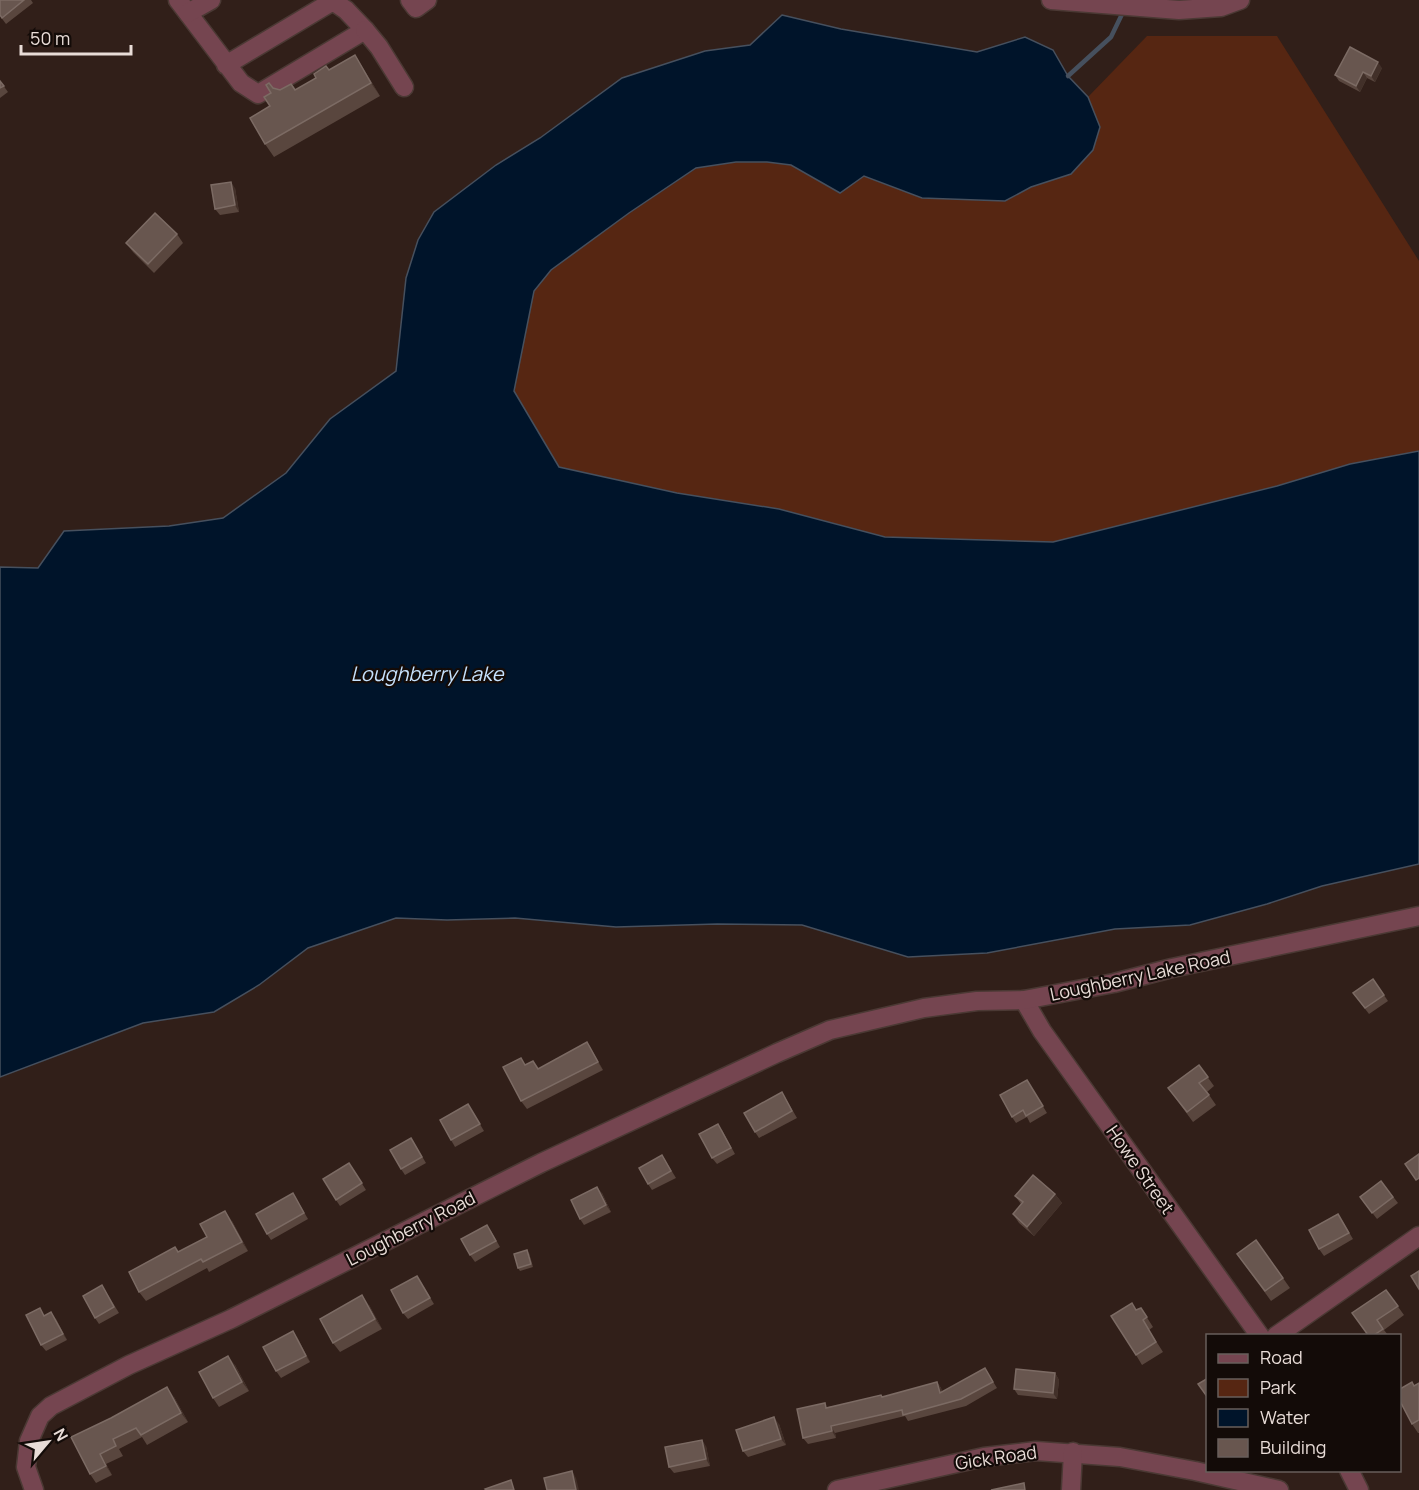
<svg xmlns="http://www.w3.org/2000/svg" width="1419" height="1490" viewBox="0 0 1419 1490" font-family="Manrope,sans-serif">
  <rect width="100%" height="100%" fill="#311f19"/>
  <polygon fill="#562612" points="1147,36 1277,36 1419,261 1419,451 1350,464 1277,486 1053,542 885,537 779,509 677,493 559,467 514,391 534,291 551,270 629,213 697,168 736,162 767,162 791,165 839,193 864,176 922,198 1005,201 1031,187 1070,174 1093,150 1100,127 1088,97"/>
  <polygon fill="#00142a" stroke="#46505e" stroke-width="1.5" points="782,15 841,29 977,52 1025,37 1053,50 1068,76 1088,97 1100,127 1093,150 1071,174 1031,187 1005,201 922,198 864,176 840,193 791,165 767,162 736,162 696,168 629,213 551,270 534,291 514,391 559,467 677,493 779,509 885,537 1053,542 1277,486 1350,464 1419,451 1419,864 1322,886 1267,904 1190,925 1115,929 987,953 908,957 802,925 717,924 616,927 515,918 447,920 396,918 308,948 259,985 214,1012 143,1023 0,1077 0,567 38,568 64,531 169,526 223,518 286,473 330,419 396,371 406,278 418,240 434,212 496,165 540,138 622,78 705,51 750,45"/>
  <g fill="none" stroke-linecap="round" stroke-linejoin="round">
    <polyline stroke="#46505e" stroke-width="4.5" points="1068,76 1111,37 1124,10"/>
    <defs>
      <g id="minor">
        <polyline points="178,0 241,83 258,94 365,30 346,10 333,1 226,65"/>
        <polyline points="410,0 416,8 427,0"/>
        <polyline points="1051,0 1179,10 1221,7 1240,0"/>
        <polyline points="188,13 211,0"/>
        <polyline points="365,30 379,47 404,87"/>
        <polyline points="1024,1000 1042,1031 1260,1336"/>
        <polyline points="1276,1336 1419,1236"/>
        <polyline points="1349,1470 1359,1490"/>
        <polyline points="34,1490 26,1467 29,1441 40,1416 51,1406 129,1365 231,1319 541,1163 777,1053 830,1030 924,1008 977,1001 1024,1000 1114,983 1172,968 1419,916"/>
        <polyline points="837,1490 984,1457 1036,1451 1120,1457 1195,1471 1279,1490"/>
        <polyline points="1071,1490 1073,1452"/>
      </g>
    </defs>
    <use href="#minor" stroke="#4b3934" stroke-width="21"/>
    <use href="#minor" stroke="#754550" stroke-width="18"/>
  </g>
  <g fill="#59463e">
    <polygon points="0,0 31,0 33,3 6,24 0,16"/>
    <polygon points="355,55 363,68 380,96 274,157 265,144 270,106 271,93 273,88 280,90 292,84 296,90"/>
    <polygon points="1382,68 1375,82 1367,78 1360,92 1339,81 1335,75"/>
    <polygon points="0,81 8,92 0,98"/>
    <polygon points="235,188 239,212 220,215 215,209"/>
    <polygon points="177,234 183,243 154,273 133,252 126,243"/>
    <polygon points="1373,979 1388,1001 1369,1014 1353,993"/>
    <polygon points="587,1042 603,1070 527,1109 521,1101 533,1061 539,1069"/>
    <polygon points="1199,1065 1214,1086 1207,1092 1216,1105 1193,1122 1168,1088"/>
    <polygon points="1027,1080 1047,1113 1030,1123 1027,1117 1016,1123 1012,1117"/>
    <polygon points="782,1092 797,1118 759,1138 755,1132"/>
    <polygon points="468,1104 484,1131 455,1147 451,1140"/>
    <polygon points="722,1130 735,1154 717,1164 712,1158"/>
    <polygon points="411,1138 426,1163 405,1175 401,1169"/>
    <polygon points="662,1155 676,1178 652,1190 648,1184"/>
    <polygon points="353,1169 366,1190 340,1206 336,1200"/>
    <polygon points="1381,1181 1398,1203 1377,1219 1360,1197"/>
    <polygon points="602,1193 611,1212 584,1225 580,1219"/>
    <polygon points="1055,1194 1062,1203 1034,1236 1019,1223 1013,1214 1021,1204 1015,1196"/>
    <polygon points="297,1200 308,1219 271,1240 267,1234"/>
    <polygon points="1338,1214 1353,1239 1324,1256 1319,1249"/>
    <polygon points="232,1221 248,1251 209,1272 207,1268 146,1301 139,1292 207,1237"/>
    <polygon points="491,1231 500,1247 475,1262 470,1255"/>
    <polygon points="1256,1240 1290,1288 1271,1301 1237,1254"/>
    <polygon points="529,1253 533,1267 520,1271 518,1268"/>
    <polygon points="417,1276 434,1304 408,1319 403,1313"/>
    <polygon points="102,1285 119,1313 99,1324 95,1318"/>
    <polygon points="1386,1290 1404,1315 1384,1330 1388,1335 1368,1335"/>
    <polygon points="369,1305 382,1329 340,1352 333,1343"/>
    <polygon points="1141,1308 1153,1327 1149,1330 1163,1352 1142,1365 1136,1355 1137,1310"/>
    <polygon points="45,1316 56,1319 67,1340 46,1351 41,1345"/>
    <polygon points="297,1337 310,1362 281,1378 276,1371"/>
    <polygon points="235,1365 249,1391 219,1407 213,1398"/>
    <polygon points="1055,1373 1059,1380 1057,1399 1018,1395 1014,1389"/>
    <polygon points="989,1375 997,1388 966,1406 908,1421 905,1416 835,1433 836,1438 808,1444 803,1438 828,1407 882,1397 937,1382 941,1388 942,1392"/>
    <polygon points="1419,1383 1419,1433 1418,1433 1412,1424 1414,1386"/>
    <polygon points="174,1397 188,1422 147,1445 142,1437 119,1449 123,1456 106,1464 112,1475 96,1483 90,1474 71,1437"/>
    <polygon points="779,1424 786,1445 748,1457 743,1451"/>
    <polygon points="706,1446 710,1466 674,1473 669,1467"/>
  </g>
  <g fill="#423029">
    <polygon points="355,55 363,68 380,96 371,83"/>
    <polygon points="1378,62 1382,68 1375,82 1371,76"/>
    <polygon points="1363,72 1367,78 1360,92 1356,86"/>
    <polygon points="231,182 235,188 239,212 235,205"/>
    <polygon points="587,1042 592,1050 603,1070 598,1062"/>
    <polygon points="597,1187 602,1193 611,1212 606,1205"/>
    <polygon points="1055,1194 1062,1203 1034,1236 1027,1227"/>
    <polygon points="225,1211 232,1221 248,1251 242,1242"/>
    <polygon points="527,1250 529,1253 533,1267 531,1264"/>
    <polygon points="362,1295 369,1305 382,1329 375,1319"/>
    <polygon points="51,1312 56,1319 67,1340 63,1334"/>
    <polygon points="293,1331 297,1337 310,1362 306,1356"/>
    <polygon points="228,1356 235,1365 249,1391 242,1382"/>
    <polygon points="1055,1373 1059,1380 1057,1399 1053,1393"/>
    <polygon points="937,1382 941,1388 944,1400 940,1393"/>
    <polygon points="167,1387 174,1397 188,1422 181,1413"/>
    <polygon points="774,1417 779,1424 786,1445 781,1439"/>
    <polygon points="831,1426 835,1433 836,1438 832,1431"/>
    <polygon points="702,1440 706,1446 710,1466 706,1459"/>
    <polygon points="100,1454 106,1464 112,1475 106,1466"/>
    <polygon points="572,1471 576,1478 579,1490 576,1490"/>
  </g>
  <g fill="#68564f" stroke="#7c6b64" stroke-width="1.5">
    <polygon points="0,0 24,0 2,18 0,15"/>
    <polygon points="1350,47 1378,62 1371,76 1363,72 1356,86 1335,75"/>
    <polygon points="355,55 371,83 265,144 250,118 270,106 264,97 271,93 266,85 269,83 273,88 280,90 291,84 295,90 316,78 314,74 326,66 329,70"/>
    <polygon points="0,81 4,86 0,88"/>
    <polygon points="231,182 235,205 215,209 211,185"/>
    <polygon points="155,213 177,234 148,264 126,243"/>
    <polygon points="1373,979 1384,995 1365,1008 1353,993"/>
    <polygon points="587,1042 598,1062 521,1101 503,1067 521,1058 525,1065 533,1061 538,1069"/>
    <polygon points="1199,1065 1208,1077 1199,1083 1209,1095 1187,1112 1168,1088"/>
    <polygon points="1027,1080 1043,1106 1026,1116 1023,1110 1012,1117 1000,1095"/>
    <polygon points="782,1092 792,1111 755,1132 744,1113"/>
    <polygon points="468,1104 480,1124 451,1140 440,1120"/>
    <polygon points="718,1124 731,1148 712,1158 699,1134"/>
    <polygon points="411,1138 422,1157 401,1169 390,1150"/>
    <polygon points="1419,1154 1419,1178 1416,1180 1405,1164"/>
    <polygon points="662,1155 671,1171 648,1184 639,1168"/>
    <polygon points="349,1163 362,1183 336,1200 323,1179"/>
    <polygon points="1033,1175 1055,1194 1027,1227 1013,1214 1023,1202 1015,1196"/>
    <polygon points="1381,1181 1393,1197 1372,1213 1360,1197"/>
    <polygon points="597,1187 606,1205 580,1219 571,1200"/>
    <polygon points="293,1193 304,1213 267,1234 256,1214"/>
    <polygon points="225,1211 242,1242 203,1262 201,1259 139,1292 129,1272 175,1247 178,1252 207,1237 200,1224"/>
    <polygon points="1338,1214 1349,1233 1319,1249 1309,1230"/>
    <polygon points="487,1225 496,1241 470,1255 461,1239"/>
    <polygon points="1256,1240 1283,1278 1265,1291 1237,1254"/>
    <polygon points="527,1250 531,1264 518,1268 514,1254"/>
    <polygon points="1419,1271 1419,1289 1411,1276"/>
    <polygon points="417,1276 430,1298 403,1313 391,1290"/>
    <polygon points="102,1285 114,1307 95,1318 83,1296"/>
    <polygon points="1386,1290 1398,1306 1377,1320 1383,1329 1374,1335 1368,1335 1352,1313"/>
    <polygon points="362,1295 375,1319 333,1343 320,1319"/>
    <polygon points="1132,1303 1136,1310 1141,1308 1147,1317 1143,1320 1156,1342 1136,1355 1111,1316"/>
    <polygon points="40,1308 44,1316 51,1312 63,1334 41,1345 26,1315"/>
    <polygon points="293,1331 306,1356 276,1371 263,1347"/>
    <polygon points="228,1356 242,1382 213,1398 199,1372"/>
    <polygon points="985,1368 993,1382 961,1399 903,1415 902,1410 831,1426 832,1431 803,1438 797,1409 825,1403 826,1408 881,1395 882,1397 937,1382 940,1393"/>
    <polygon points="1016,1369 1055,1373 1053,1393 1014,1389"/>
    <polygon points="1208,1378 1208,1398 1198,1384"/>
    <polygon points="1412,1382 1414,1386 1419,1383 1419,1420 1412,1424 1400,1401 1400,1389"/>
    <polygon points="167,1387 181,1413 141,1435 136,1428 113,1439 116,1446 100,1454 106,1466 90,1474 71,1437 111,1418"/>
    <polygon points="774,1417 781,1439 743,1451 736,1430"/>
    <polygon points="702,1440 706,1459 669,1467 665,1447"/>
    <polygon points="572,1471 576,1490 547,1490 544,1478"/>
    <polygon points="511,1480 514,1490 486,1490 485,1489"/>
    <polygon points="1024,1483 1025,1490 991,1490"/>
  </g>
  <g text-anchor="middle" stroke-width="4.5" stroke-linejoin="round" paint-order="stroke">
    <g font-size="18" fill="#e8dcd7" stroke="#130b08">
      <text transform="translate(1140 976) rotate(-12)" y="6">Loughberry Lake Road</text>
      <text transform="translate(1140 1170) rotate(55)" y="6">Howe Street</text>
      <text transform="translate(411 1229) rotate(-27)" y="6">Loughberry Road</text>
      <text transform="translate(996 1458) rotate(-8)" y="6">Gick Road</text>
    </g>
    <g font-size="20" font-style="italic" fill="#c6e2fe" stroke="#130b08">
      <text x="427" y="681">Loughberry Lake</text>
    </g>
  </g>
  <rect x="1206" y="1334" width="195" height="138" fill="#130b08" stroke="#685f5b" stroke-width="1.5"/>
  <rect x="1218" y="1354" width="30" height="9" fill="#754550" stroke="#685f5b" stroke-width="1.5"/>
  <text x="1260" y="1364" font-size="18" fill="#e8dcd7">Road</text>
  <rect x="1218" y="1379" width="30" height="18" fill="#562612" stroke="#685f5b" stroke-width="1.5"/>
  <text x="1260" y="1394" font-size="18" fill="#e8dcd7">Park</text>
  <rect x="1218" y="1409" width="30" height="18" fill="#00142a" stroke="#685f5b" stroke-width="1.5"/>
  <text x="1260" y="1424" font-size="18" fill="#e8dcd7">Water</text>
  <rect x="1218" y="1439" width="30" height="18" fill="#68564f" stroke="#685f5b" stroke-width="1.5"/>
  <text x="1260" y="1454" font-size="18" fill="#e8dcd7">Building</text>
  <g transform="translate(48 1442) rotate(61)" stroke="#130b08" stroke-width="4.5" paint-order="stroke">
  <path d="M0-4.5L10 22L0 15L-10 22Z" fill="#e8dcd7"/>
  <text y="-9" font-size="16" font-weight="bold" text-anchor="middle" fill="#e8dcd7">N</text>
  </g>
  <path d="M21 45v9h110v-9" fill="none" stroke="#e8dcd7" stroke-width="3"/>
  <text x="30" y="45" font-size="18" fill="#e8dcd7" stroke="#130b08" stroke-width="4.5" paint-order="stroke">50 m</text>
</svg>
